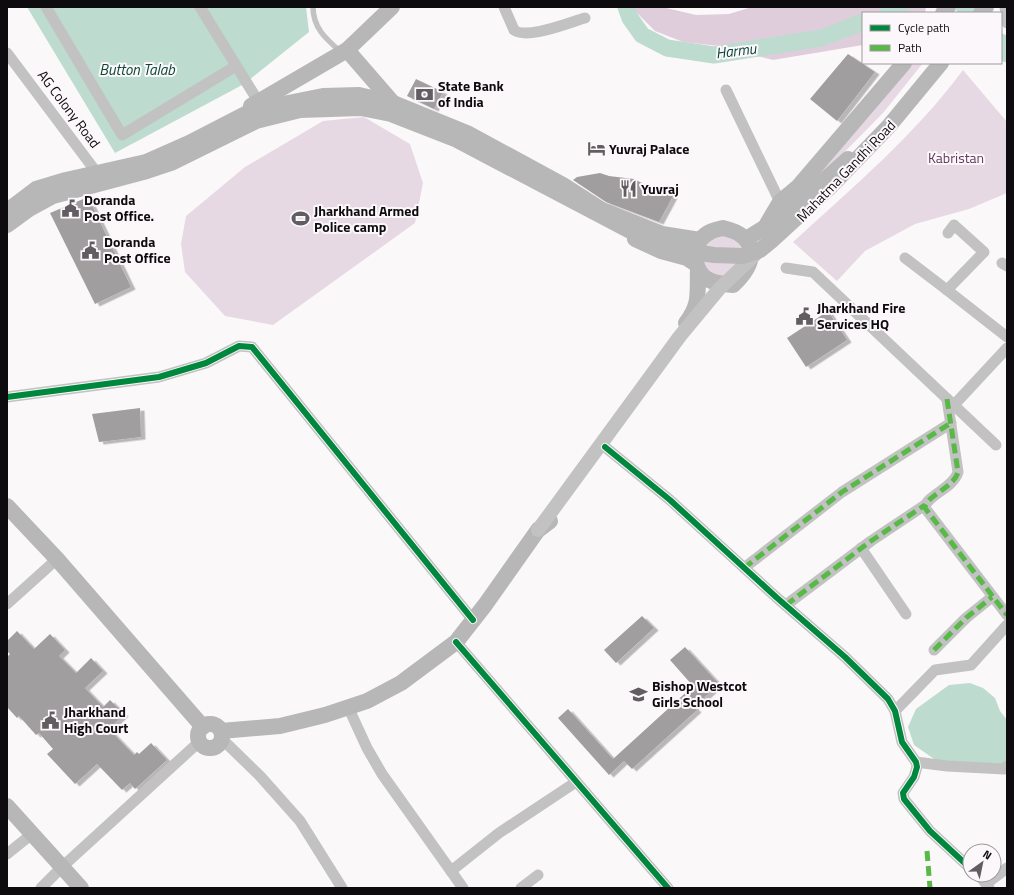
<svg xmlns="http://www.w3.org/2000/svg" width="1014" height="895" viewBox="0 0 1014 895" font-family="'Titillium Web',sans-serif">
  <defs>
    <filter id="shadow"><feDropShadow dx="4.5" dy="2.5" stdDeviation="0" flood-color="#0004"/></filter>
  </defs>
  <rect width="100%" height="100%" fill="#fbf8fa"/>
  <g fill="#e6d9e3">
    <polygon points="911,63 923,63 883,113 819,178 812,179"/>
    <path d="M963,70L1007,122V193L969,209L915,224L865,251L837,281L793,242C852,188 915,135 963,70Z"/>
    <polygon points="364,117 410,144 423,183 415,223 273,325 225,316 185,272 181,244 186,216 245,167 323,121"/>
    <polygon points="723,235 742,244 740,274 714,278 710,275 701,255 708,241"/>
  </g>
  <polygon fill="#e0cddc" points="634,7 662,7 696,15 729,14 752,7 926,7 925,13 863,13 863,45 773,60 719,46 683,42 655,31 637,13"/>
  <g fill="#bddbcf">
    <polygon points="27,7 306,7 309,32 244,84 115,153"/>
    <polygon points="970,683 983,688 995,698 1000,711 1007,720 1007,763 1001,769 940,763 914,745 908,727 916,709 949,685"/>
  </g>
  <g fill="none" stroke-linecap="round" stroke-linejoin="round">
    <g stroke="#bddbcf" stroke-width="17">
      <polyline points="626,7 630,18 642,35 667,48 714,55 821,38 863,22"/>
      <polyline points="964,7 974,13"/>
      <polyline points="888,13 901,7"/>
      <polyline points="1001,42 1007,54"/>
    </g>
  </g>
  <g fill="#a19ea0" filter="url(#shadow)">
    <polygon points="848,54 875,72 837,121 810,99"/>
    <polygon points="416,79 443,92 434,109 407,96"/>
    <polygon points="600,173 609,176 634,179 659,192 662,188 673,196 659,222 606,202 573,180 577,177"/>
    <polygon points="88,197 131,287 95,304 50,213"/>
    <polygon points="828,311 847,340 806,367 787,338"/>
    <polygon points="140,408 141,437 99,442 92,414"/>
    <polygon points="642,616 654,628 616,663 604,650"/>
    <polygon points="17,631 34,649 50,634 65,650 59,656 76,673 91,658 103,671 85,688 103,707 110,700 124,714 109,729 134,755 137,752 139,754 151,743 167,760 135,789 130,783 122,790 97,764 75,784 47,754 53,749 39,733 36,735 19,716 17,718 7,707 7,657 10,654 7,651 7,641"/>
    <polygon points="685,647 719,684 694,707 697,710 632,769 624,761 609,775 558,718 568,709 613,759 693,686 670,660"/>
  </g>
  <g fill="none" stroke-linecap="round" stroke-linejoin="round">
    <path stroke="#c2c2c2" stroke-width="5.5" d="M313,7C313,28 326,39 341,52"/>
    <g stroke="#c2c2c2" stroke-width="11">
      <polyline points="46,7 122,135 236,66"/>
      <polyline points="200,7 258,101"/>
      <path d="M504,7L514,30C527,40 570,22 585,18"/>
      <polyline points="1005,7 1007,23"/>
      <polyline points="7,53 100,177"/>
      <polyline points="726,90 780,202"/>
      <polyline points="948,233 954,225 984,252 947,290 1007,337"/>
      <polyline points="905,258 947,290"/>
      <polyline points="1002,263 1007,266"/>
      <polyline points="786,268 813,272 996,445"/>
      <polyline points="7,397 159,377 206,363 239,346 252,347 473,620"/>
      <path d="M947,399L958,472C954,488 925,496 925,508L1007,615"/>
      <polyline points="954,405 1007,348"/>
      <polyline points="605,447 670,500 776,597 845,657 888,699 895,711 902,742 916,762 917,767 914,777 903,793 904,799 930,831 970,868"/>
      <polyline points="861,548 906,614"/>
      <polyline points="744,568 842,492 951,423"/>
      <polyline points="7,604 57,559"/>
      <polyline points="786,605 871,541 925,505"/>
      <polyline points="456,642 668,888"/>
      <polyline points="934,650 966,618 992,597"/>
      <polyline points="349,709 367,748 382,774 463,888"/>
      <polyline points="895,711 935,670 971,665 1007,625"/>
      <polyline points="222,739 260,776 300,821 342,888"/>
      <polyline points="916,762 947,766 1004,769 1007,766"/>
      <polyline points="7,854 32,834"/>
      <polyline points="451,871 499,833 576,782"/>
      <polyline points="979,875 989,888"/>
      <polyline points="987,883 1007,868"/>
      <polyline points="41,888 62,867 199,742"/>
      <polyline points="521,888 538,875"/>
    </g>
    <g stroke="#b8b7b8" stroke-width="16">
      <polyline points="943,13 948,7"/>
      <polyline points="981,13 986,7"/>
      <polyline points="347,50 393,103"/>
      <polyline points="251,106 347,50 392,7"/>
      <polyline points="7,211 36,189 66,180 146,162 189,143 253,110 323,96 359,95 393,103 469,134 563,185 602,210 662,234 700,240"/>
      <polyline points="767,224 780,202 798,187 904,63"/>
      <path d="M723,228C759,236 758,262 733,285C725,284 717,284 709,280C695,273 691,251 701,239C707,232 714,230 723,228Z"/>
      <polyline points="635,239 661,251 687,258 696,264"/>
      <polyline points="746,239 788,213 848,159"/>
      <path d="M686,323C701,304 697,292 698,269"/>
      <polyline points="7,506 57,559 203,727"/>
      <circle cx="210" cy="736" r="12"/>
      <polyline points="221,731 280,726 325,715 367,701 401,683 456,642 485,605 538,530 550,521"/>
      <polyline points="7,806 81,888"/>
    </g>
    <polyline stroke="#c2c2c2" stroke-width="14" points="538,530 680,336 719,289 760,250"/>
    <polyline stroke="#b8b7b8" stroke-width="16" points="7,225 29,209 53,196 147,171 171,163 256,121 300,110 361,108 391,114 455,139 634,233 694,252 714,255 743,256 760,250 771,241 831,186 889,126 941,63"/>
    <g stroke="#58b947" stroke-width="5" stroke-dasharray="10 5" stroke-linecap="butt">
      <path d="M947,399L958,472C954,488 925,496 925,508L1007,615"/>
      <polyline points="744,568 842,492 951,423"/>
      <polyline points="786,605 871,541 925,505"/>
      <polyline points="934,650 966,618 992,597"/>
      <polyline points="927,851 930,888"/>
    </g>
    <defs>
      <g id="cycleway">
        <polyline points="7,397 159,377 206,363 239,346 252,347 473,620"/>
        <polyline points="605,447 670,500 776,597 845,657 888,699 895,711 902,742 916,762 917,767 914,777 903,793 904,799 930,831 970,868"/>
        <polyline points="456,642 668,888"/>
      </g>
    </defs>
    <use href="#cycleway" stroke="#fcf7fb" stroke-width="8"/>
    <use href="#cycleway" stroke="#00873e" stroke-width="6"/>
  </g>
  <defs>
    <symbol id="bank-bare" viewBox="-9 -9 18 18"><path d="M-6-4H6V4H-6ZM0-2.3a2.3 2.3 0 1 0 0 4.6a2.3 2.3 0 1 0 0-4.6Z" fill="#605e60" stroke="#fcf7fb" stroke-width="2.5" paint-order="stroke"/></symbol>
    <symbol id="hotel-bare" viewBox="-9 -9 18 18"><path d="M-6-4.5h1.5V1H6V5H4.5V3h-9V5H-6ZM-4 0a1.8 1.8 0 1 1 3.6 0ZM.5 0V-2.5h3Q6-2.5 6 0Z" fill="#605e60" stroke="#fcf7fb" stroke-width="2.5" paint-order="stroke"/></symbol>
    <symbol id="restaurant-bare" viewBox="-9 -9 18 18"><path d="M-5-6h1v4h1v-4h1v4h1v-4h1v5L-1.5 .5V6h-2V.5L-5-1ZM5-6V6H3V1.5H1.5Q1.5-4 5-6Z" fill="#605e60" stroke="#fcf7fb" stroke-width="2.5" paint-order="stroke"/></symbol>
    <symbol id="civic-bare" viewBox="-9 -9 18 18"><path d="M-.6-6.5H3V-4.5H.6V-3L4-1V1h2V6H-6V1h2V-1L-.6-3ZM-1.2 2.5V6h2.4V2.5Z" fill="#605e60" stroke="#fcf7fb" stroke-width="2.5" paint-order="stroke"/></symbol>
    <symbol id="stadium-bare" viewBox="-9 -9 18 18"><path d="M0-5a6.5 5 0 1 0 0 10a6.5 5 0 1 0 0-10ZM-3.5-1.8h7v3.6h-7Z" fill="#605e60" stroke="#fcf7fb" stroke-width="2.5" paint-order="stroke"/></symbol>
    <symbol id="school-bare" viewBox="-9 -9 18 18"><path d="M0-5L7-2L0 1L-7-2ZM-4 1L0 2.5L4 1V4Q0 6-4 4Z" fill="#605e60" stroke="#fcf7fb" stroke-width="2.5" paint-order="stroke"/></symbol>
  </defs>
  <g fill-rule="evenodd">
    <use href="#bank-bare" x="412" y="82" width="25" height="25"/>
    <use href="#hotel-bare" x="584" y="136" width="25" height="25"/>
    <use href="#restaurant-bare" x="616" y="176" width="25" height="25"/>
    <use href="#civic-bare" x="58" y="196" width="25" height="25"/>
    <use href="#stadium-bare" x="288" y="206" width="25" height="25"/>
    <use href="#civic-bare" x="78" y="238" width="25" height="25"/>
    <use href="#civic-bare" x="792" y="304" width="25" height="25"/>
    <use href="#school-bare" x="626" y="682" width="25" height="25"/>
    <use href="#civic-bare" x="38" y="708" width="25" height="25"/>
  </g>
  <g text-anchor="middle" stroke-width="4" stroke-linejoin="round" paint-order="stroke">
    <g font-size="14" font-weight="bold" fill="#0d0b0d" stroke="#fcf7fb" text-anchor="start">
      <text x="438" y="91">State Bank<tspan x="438" dy="16">of India</tspan></text>
      <text x="609" y="154">Yuvraj Palace</text>
      <text x="641" y="194">Yuvraj</text>
      <text x="84" y="205">Doranda<tspan x="84" dy="16">Post Office.</tspan></text>
      <text x="314" y="216">Jharkhand Armed<tspan x="314" dy="16">Police camp</tspan></text>
      <text x="104" y="247">Doranda<tspan x="104" dy="16">Post Office</tspan></text>
      <text x="817" y="313">Jharkhand Fire<tspan x="817" dy="16">Services HQ</tspan></text>
      <text x="652" y="691">Bishop Westcot<tspan x="652" dy="16">Girls School</tspan></text>
      <text x="64" y="717">Jharkhand<tspan x="64" dy="16">High Court</tspan></text>
    </g>
    <g font-size="14" fill="#0d0b0d" stroke="#fcf7fb">
      <text transform="translate(69 109) rotate(53)" y="5">AG Colony Road</text>
      <text transform="translate(846 171) rotate(-46)" y="5">Mahatma Gandhi Road</text>
    </g>
    <g font-size="14" fill="#643960" stroke="#fcf7fb">
      <text x="956" y="163">Kabristan</text>
    </g>
    <g font-size="15" font-style="italic" fill="#094634" stroke="#fcf7fb">
      <text transform="translate(736 51) rotate(-7)" y="5">Harmu</text>
      <text x="137" y="75">Button Talab</text>
    </g>
  </g>
  <rect width="1014" height="895" fill="none" stroke="#0d0b0d" stroke-width="16"/>
  <rect x="862" y="12" width="140" height="52" fill="#fcf7fb" stroke="#9c999c"/>
  <rect x="870" y="25" width="20" height="6" fill="#00873e" stroke="#9c999c"/>
  <text x="898" y="32" font-size="12" fill="#0d0b0d">Cycle path</text>
  <rect x="870" y="45" width="20" height="6" fill="#58b947" stroke="#9c999c"/>
  <text x="898" y="52" font-size="12" fill="#0d0b0d">Path</text>
  <g transform="translate(982 863) rotate(33)"><circle r="19" fill="#fcf7fb" stroke="#9c999c"/>
  <path d="M0-3L7 15L0 10L-7 15Z" fill="#605e60"/>
  <text y="-6" font-size="11" font-weight="bold" text-anchor="middle" fill="#0d0b0d">N</text>
  </g>
</svg>
